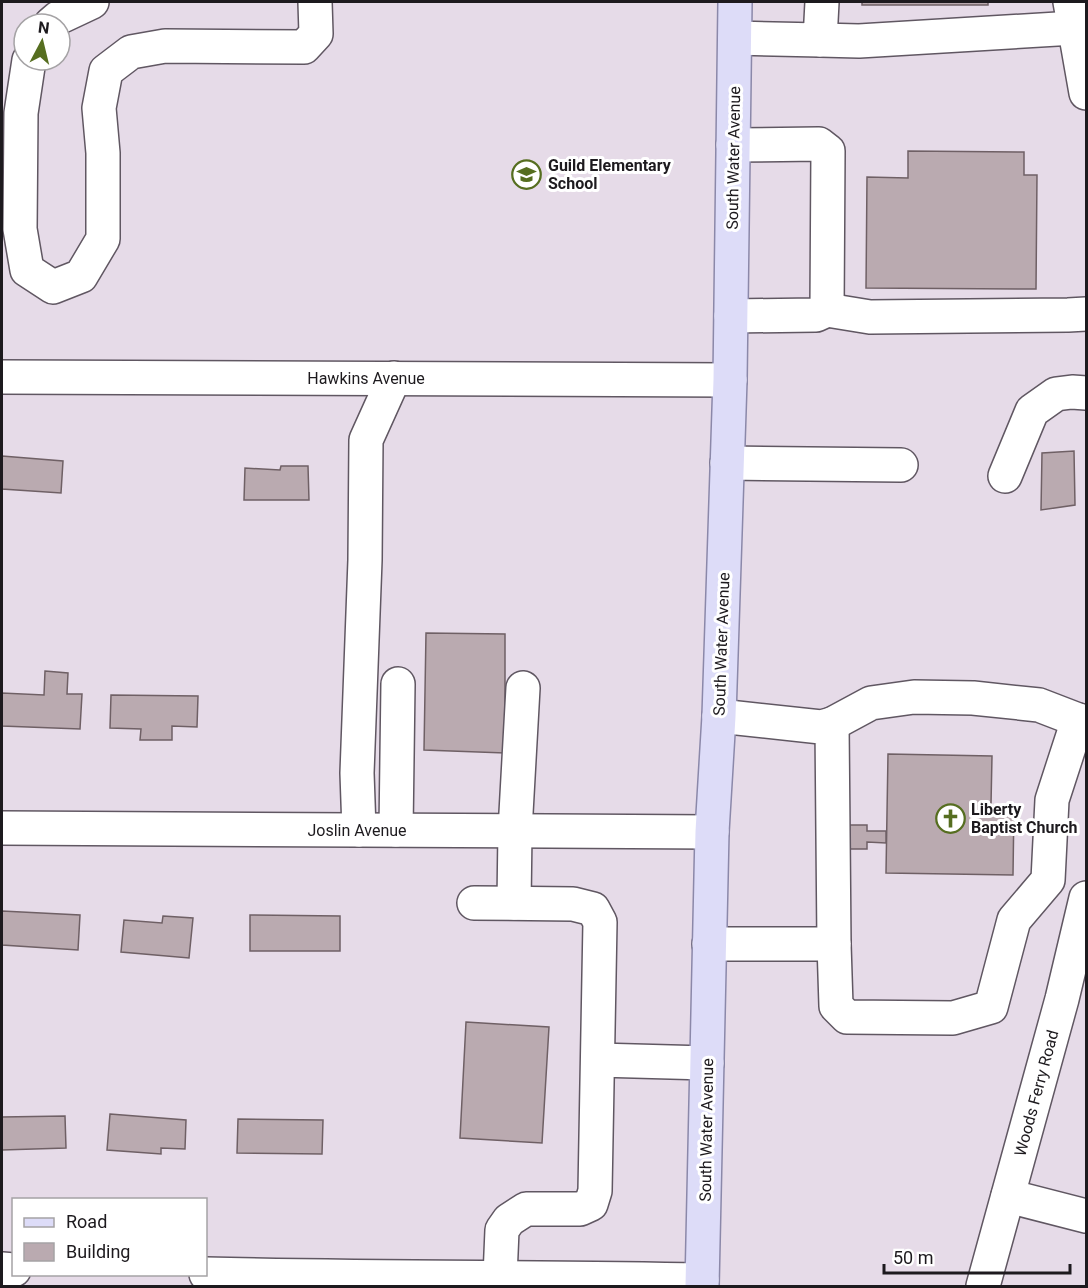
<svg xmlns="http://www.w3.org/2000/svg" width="1088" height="1288" viewBox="0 0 1088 1288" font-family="Roboto,sans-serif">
  <rect width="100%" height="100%" fill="#e6dbe8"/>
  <g fill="#baaab0" stroke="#6f6065" stroke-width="1.5">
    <rect x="862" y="2" width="126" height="3"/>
    <polygon points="908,151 1024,152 1024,175 1037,175 1036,289 866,288 867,177 908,178"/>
    <polygon points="1074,451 1075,505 1041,510 1042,453"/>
    <polygon points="2,456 63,461 61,493 2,489"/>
    <polygon points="281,466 308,466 309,500 244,500 245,468 280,470"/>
    <polygon points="426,633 505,634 505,753 424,750"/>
    <polygon points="45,671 68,673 67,694 82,694 80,729 2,726 2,693 44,695"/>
    <polygon points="111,695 198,696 197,727 172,726 172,740 140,740 141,729 110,728"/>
    <polygon points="888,754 992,756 991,805 1014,805 1013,875 886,873"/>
    <polygon points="848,825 867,825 867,831 886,831 886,843 867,842 867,849 848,849"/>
    <polygon points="2,911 80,915 78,950 2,945"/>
    <polygon points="250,915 340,916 340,951 250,951"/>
    <polygon points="163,916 193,918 189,958 121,952 124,920 162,923"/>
    <polygon points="466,1022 549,1027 542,1143 460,1138"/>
    <polygon points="110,1114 186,1120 185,1149 161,1148 161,1154 107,1150"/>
    <polygon points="65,1116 66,1148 2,1150 2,1117"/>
    <polygon points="238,1119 323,1120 322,1154 237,1153"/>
  </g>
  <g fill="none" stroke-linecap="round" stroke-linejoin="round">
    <defs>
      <g id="minor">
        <polyline points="1070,2 1086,93"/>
        <polyline points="51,24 58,18 92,2"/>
        <polyline points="735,38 820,40 822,2"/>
        <polyline points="820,40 859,41 1074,28"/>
        <polyline points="29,60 21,113 20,229 27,270 53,287 81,276 103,239 103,153 99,108 106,71 131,52 165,46 304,47 316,34 315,2"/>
        <polyline points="827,310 870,317 1068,315 1086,314"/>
        <polyline points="731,316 816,315 827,310 828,151 819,144 733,145"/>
        <polyline points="2,377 730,380"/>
        <polyline points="727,463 901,465"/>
        <polyline points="1005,476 1032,411 1056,394 1072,392 1086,393"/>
        <polyline points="719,716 821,727 832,724 834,944 836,1006 847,1017 953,1018 991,1007 1014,920 1048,880 1052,800 1078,720 1086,722"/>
        <polyline points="832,724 871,703 914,697 973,698 1039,705 1078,720"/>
        <polyline points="2,828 712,832"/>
        <polyline points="359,830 357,773 365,560 366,440 394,378"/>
        <polyline points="396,830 398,684"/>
        <polyline points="474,903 573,904 593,909 600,922 595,1191 591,1204 580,1209 526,1209 509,1220 502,1230 500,1277"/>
        <polyline points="514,903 515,831 523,688"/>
        <polyline points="709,944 834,944"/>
        <polyline points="598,1060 707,1063"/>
        <polyline points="1008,1196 1086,1216"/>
        <polyline points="2,1269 14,1270"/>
        <path d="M206,1274C371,1278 537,1277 702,1280"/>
        <polyline points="983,1286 1062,999 1086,898"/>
      </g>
      <polyline id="major" points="702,1286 712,832 719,716 730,380 735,2"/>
    </defs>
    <use href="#minor" stroke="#605762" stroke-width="36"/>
    <use href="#major" stroke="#8b88a9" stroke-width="36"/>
    <use href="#minor" stroke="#fff" stroke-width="33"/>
    <use href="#major" stroke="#dddcf8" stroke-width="33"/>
  </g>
  <defs>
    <symbol id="school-ring" viewBox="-11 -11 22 22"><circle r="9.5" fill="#fff" stroke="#566e20" stroke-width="1.5"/><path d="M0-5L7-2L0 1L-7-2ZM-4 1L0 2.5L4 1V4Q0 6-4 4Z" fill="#566e20"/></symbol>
    <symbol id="church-ring" viewBox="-11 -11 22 22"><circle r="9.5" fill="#fff" stroke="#566e20" stroke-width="1.5"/><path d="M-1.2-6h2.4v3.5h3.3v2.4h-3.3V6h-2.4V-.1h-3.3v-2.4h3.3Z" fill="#566e20"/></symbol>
  </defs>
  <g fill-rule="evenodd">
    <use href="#school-ring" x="510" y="158" width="33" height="33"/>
    <use href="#church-ring" x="934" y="802" width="33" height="33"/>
  </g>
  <g text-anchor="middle" stroke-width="6" stroke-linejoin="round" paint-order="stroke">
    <g font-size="16" fill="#1d1a1e" stroke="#fff">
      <text transform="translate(733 158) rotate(-89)" y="6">South Water Avenue</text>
      <text x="366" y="384">Hawkins Avenue</text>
      <text transform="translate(721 644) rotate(-88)" y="6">South Water Avenue</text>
      <text x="357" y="836">Joslin Avenue</text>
      <text transform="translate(1036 1093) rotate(-75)" y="6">Woods Ferry Road</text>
      <text transform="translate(706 1130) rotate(-89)" y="6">South Water Avenue</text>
    </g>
    <g font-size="16" font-weight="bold" fill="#1d1a1e" stroke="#fff" text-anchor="start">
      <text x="548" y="171">Guild Elementary<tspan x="548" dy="18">School</tspan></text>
      <text x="971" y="815">Liberty<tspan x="971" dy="18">Baptist Church</tspan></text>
    </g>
  </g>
  <rect width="1088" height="1288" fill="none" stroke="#1d1a1e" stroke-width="6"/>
  <rect x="12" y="1198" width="195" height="78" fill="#ffffff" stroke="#a5a3a5" stroke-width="1.5"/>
  <rect x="24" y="1218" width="30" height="9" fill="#dddcf8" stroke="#a5a3a5" stroke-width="1.5"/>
  <text x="66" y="1228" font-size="18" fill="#1d1a1e">Road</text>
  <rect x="24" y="1243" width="30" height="18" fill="#baaab0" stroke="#a5a3a5" stroke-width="1.5"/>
  <text x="66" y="1258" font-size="18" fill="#1d1a1e">Building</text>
  <g transform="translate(42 42) rotate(7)"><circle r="28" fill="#ffffff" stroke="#a5a3a5" stroke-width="1.5"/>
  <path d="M0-4.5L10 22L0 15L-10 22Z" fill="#566e20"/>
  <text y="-9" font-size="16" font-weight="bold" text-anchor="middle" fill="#1d1a1e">N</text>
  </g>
  <path d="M884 1264v9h186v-9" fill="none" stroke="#1d1a1e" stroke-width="3"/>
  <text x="893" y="1264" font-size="18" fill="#1d1a1e" stroke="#ffffff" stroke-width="4.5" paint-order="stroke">50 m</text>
</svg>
